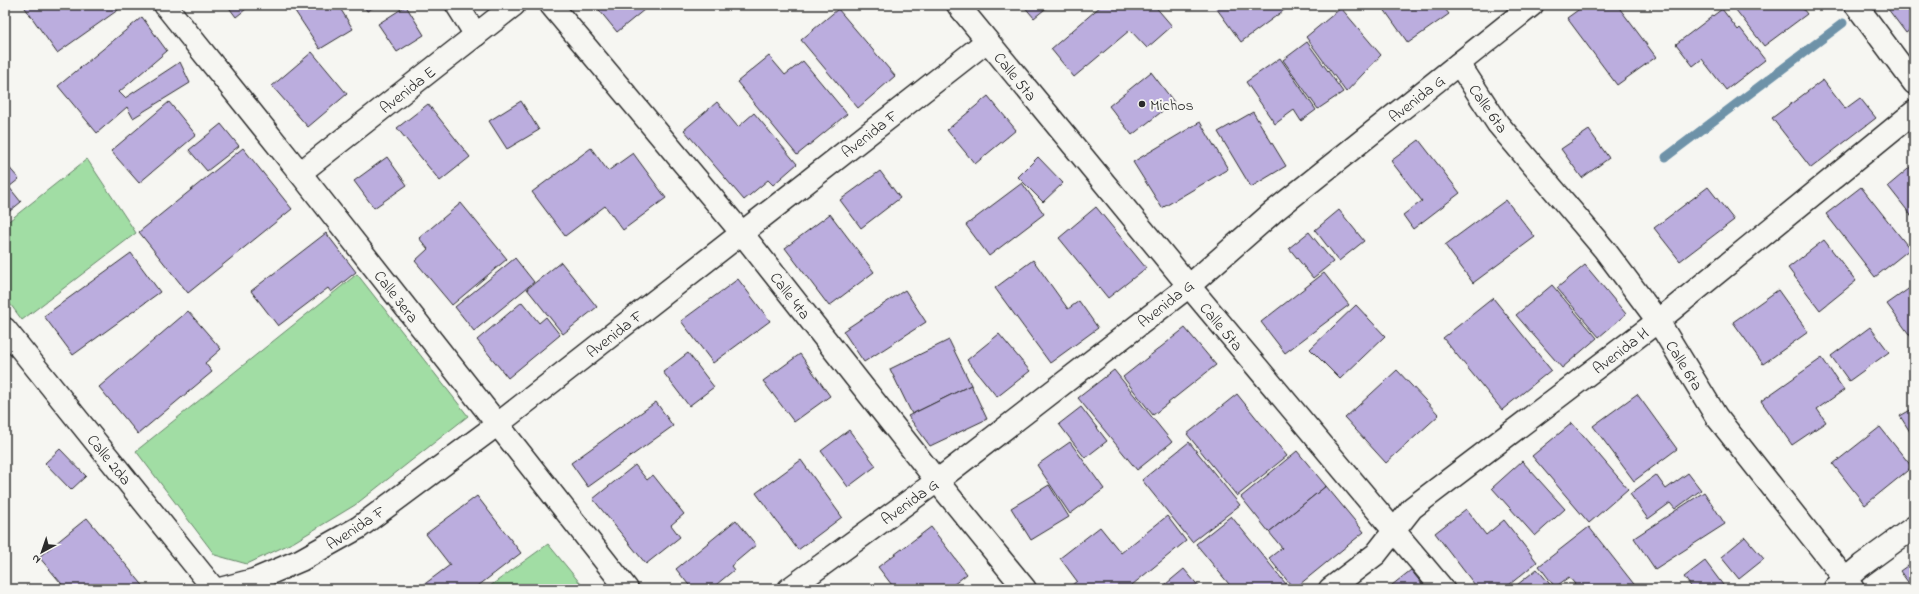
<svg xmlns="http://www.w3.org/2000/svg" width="1919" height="594" viewBox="0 0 1919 594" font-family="'Indie Flower',sans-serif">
  <rect width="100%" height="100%" fill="#f6f6f2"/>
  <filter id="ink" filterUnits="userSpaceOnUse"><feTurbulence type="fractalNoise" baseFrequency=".025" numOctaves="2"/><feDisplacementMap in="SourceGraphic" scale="8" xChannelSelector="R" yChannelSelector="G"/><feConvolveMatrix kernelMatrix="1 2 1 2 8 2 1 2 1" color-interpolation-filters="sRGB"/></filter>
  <g filter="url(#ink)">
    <g fill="#a1dda4" stroke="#668468">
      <polygon points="87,159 136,233 22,320 5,297 5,224"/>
      <polygon points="357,274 468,416 355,505 294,542 247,564 215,555 136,451"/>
      <polygon points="548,544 585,589 486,589"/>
    </g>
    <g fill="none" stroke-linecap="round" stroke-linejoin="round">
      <polyline stroke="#6e92a8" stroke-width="9" points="1666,157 1843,23"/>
    </g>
    <g fill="#bbadde" stroke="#2b2b2b">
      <polygon points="23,5 125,5 57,53"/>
      <polygon points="227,5 251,5 236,17"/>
      <polygon points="291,5 338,5 353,29 320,49"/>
      <polygon points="363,5 378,5 367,11"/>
      <polygon points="595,5 650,5 617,32"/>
      <polygon points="1023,5 1050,5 1034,18"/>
      <polygon points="1102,5 1154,5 1172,26 1147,48 1130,30 1074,77 1051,49"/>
      <polygon points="1214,5 1291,5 1241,42"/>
      <polygon points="1381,5 1442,5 1449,14 1408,43"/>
      <polygon points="1585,5 1617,5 1656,57 1617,85 1567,18"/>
      <polygon points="1732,5 1800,5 1807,14 1764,46"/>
      <polygon points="1885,5 1914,5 1914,27 1906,33"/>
      <polygon points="406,6 424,35 397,52 378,24"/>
      <polygon points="1341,8 1381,55 1346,92 1306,37"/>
      <polygon points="838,9 895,76 858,108 801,40"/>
      <polygon points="1722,9 1738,30 1740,28 1765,60 1726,90 1702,59 1693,66 1676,44"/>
      <polygon points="142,17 167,51 119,92 125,98 180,62 190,83 133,118 127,107 97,133 58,86"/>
      <polygon points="1307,42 1343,92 1318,109 1283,60"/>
      <polygon points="312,52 347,94 308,127 272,86"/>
      <polygon points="769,56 785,75 803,61 847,114 797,155 737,82"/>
      <polygon points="1280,58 1316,110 1301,121 1294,110 1275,124 1246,82"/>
      <polygon points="1151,72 1174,102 1132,135 1109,106"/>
      <polygon points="1823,80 1845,109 1860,98 1876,118 1811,168 1772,118"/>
      <polygon points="988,96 1016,130 975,164 947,130"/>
      <polygon points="521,101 539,130 507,149 489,121"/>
      <polygon points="169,102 196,135 139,183 111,151"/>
      <polygon points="717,102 738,127 754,113 797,164 773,185 768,180 744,200 684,130"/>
      <polygon points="428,104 470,157 440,181 397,128"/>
      <polygon points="1253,112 1286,166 1251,187 1218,132"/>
      <polygon points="1200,122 1228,169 1162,208 1133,162"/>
      <polygon points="221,124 239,146 207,171 189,150"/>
      <polygon points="1589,130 1609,158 1582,178 1561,149"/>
      <polygon points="1419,140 1460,193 1413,229 1403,215 1422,201 1391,161"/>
      <polygon points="243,148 292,209 188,293 139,232"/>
      <polygon points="591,148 608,171 633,153 666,198 623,230 605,206 565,236 532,192"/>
      <polygon points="387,157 407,185 374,208 354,181"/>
      <polygon points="1038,157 1063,183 1043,202 1018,177"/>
      <polygon points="1914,164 1914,219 1888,186"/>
      <polygon points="7,165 19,179 9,187 21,202 5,215 5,166"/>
      <polygon points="880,171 900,198 861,228 840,200"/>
      <polygon points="1022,183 1044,214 989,256 966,225"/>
      <polygon points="1708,187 1734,220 1680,261 1654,228"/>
      <polygon points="1861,187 1910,249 1875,277 1826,214"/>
      <polygon points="1506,200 1535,237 1473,283 1445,245"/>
      <polygon points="461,203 507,259 452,305 415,261 428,249 419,238"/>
      <polygon points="1096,207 1146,268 1108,298 1059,238"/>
      <polygon points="1339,210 1364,241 1339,261 1315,230"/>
      <polygon points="830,214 874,272 829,306 785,248"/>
      <polygon points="1309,232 1333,262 1313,278 1289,248"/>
      <polygon points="326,233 356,272 331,292 328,288 278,326 251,291"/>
      <polygon points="1824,240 1856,281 1820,310 1788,268"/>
      <polygon points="131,253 160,292 73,355 44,316"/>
      <polygon points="515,258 534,282 474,331 455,307"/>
      <polygon points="1033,260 1068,309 1079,301 1098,328 1050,363 995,288"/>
      <polygon points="561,262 597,307 563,334 527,289"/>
      <polygon points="1585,265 1626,314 1599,337 1557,288"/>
      <polygon points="1324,273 1349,305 1285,353 1261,322"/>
      <polygon points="738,279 770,321 713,363 681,321"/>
      <polygon points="1552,285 1597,338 1562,368 1516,315"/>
      <polygon points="1914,285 1914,341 1887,304"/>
      <polygon points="905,290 926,322 864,362 843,331"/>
      <polygon points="1778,290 1808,332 1763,364 1733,322"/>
      <polygon points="1493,298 1551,370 1502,410 1443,338"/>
      <polygon points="522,302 539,323 546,317 560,335 508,378 477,340"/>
      <polygon points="1356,305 1385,336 1340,379 1310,349"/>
      <polygon points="188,311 221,349 205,363 212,372 138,434 99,387"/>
      <polygon points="1870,327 1889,352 1849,381 1831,356"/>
      <polygon points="1185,328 1216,365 1153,415 1123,377"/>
      <polygon points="999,334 1030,371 997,397 967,360"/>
      <polygon points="949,340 971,385 912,414 890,369"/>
      <polygon points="688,353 714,387 689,406 663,372"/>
      <polygon points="800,354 830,396 794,422 763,381"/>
      <polygon points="1822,358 1844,390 1817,409 1826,422 1792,445 1761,401"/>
      <polygon points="1114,370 1172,442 1137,470 1078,398"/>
      <polygon points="1397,370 1439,415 1386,463 1345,418"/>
      <polygon points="971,385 987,419 930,446 908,416"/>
      <polygon points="1237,394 1287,456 1237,496 1187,434"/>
      <polygon points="1637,394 1677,449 1634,481 1593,426"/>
      <polygon points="656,402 673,426 588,487 571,463"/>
      <polygon points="1081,407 1107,441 1085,458 1059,424"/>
      <polygon points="1914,408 1914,438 1900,416"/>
      <polygon points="1572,423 1628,489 1589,523 1532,456"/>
      <polygon points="1880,427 1912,467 1865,505 1833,464"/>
      <polygon points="849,430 876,466 848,487 821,451"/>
      <polygon points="1070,442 1104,489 1070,514 1037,465"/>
      <polygon points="1189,442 1240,505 1192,542 1142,480"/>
      <polygon points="60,449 86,476 71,490 45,463"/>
      <polygon points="1297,451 1326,486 1269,532 1241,497"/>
      <polygon points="801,460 842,517 798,550 756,493"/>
      <polygon points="1522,461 1565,509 1535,536 1492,488"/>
      <polygon points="635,465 647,480 653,475 684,514 671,525 680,537 646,564 593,499"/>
      <polygon points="1688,473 1701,490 1675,509 1670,503 1648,519 1630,494 1656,475 1666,489"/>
      <polygon points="1049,485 1069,517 1031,540 1011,508"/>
      <polygon points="1326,486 1364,532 1294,589 1269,558 1282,548 1269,532"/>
      <polygon points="1704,492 1725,524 1655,569 1634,538"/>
      <polygon points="477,496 521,553 474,589 418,589 450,565 426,534"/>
      <polygon points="1466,509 1486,535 1504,520 1537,562 1504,589 1478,589 1435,533"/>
      <polygon points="1167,516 1186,541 1127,589 1067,589 1077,581 1060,558 1100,527 1121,553"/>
      <polygon points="1231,516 1290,589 1233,589 1196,544"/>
      <polygon points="87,518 146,589 66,589 39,557"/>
      <polygon points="736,520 756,545 731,566 734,570 711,589 692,589 676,569"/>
      <polygon points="931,527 967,574 948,589 895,589 878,567"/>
      <polygon points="1589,527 1637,588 1636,589 1579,589 1569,577 1555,587 1539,566"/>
      <polygon points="1745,537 1764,559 1739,579 1721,557"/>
      <polygon points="1705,561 1726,589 1693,589 1684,577"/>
      <polygon points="1914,561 1914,589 1913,589 1900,571"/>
      <polygon points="1184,569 1201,589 1160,589"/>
      <polygon points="1537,569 1554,589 1512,589"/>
      <polygon points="1411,570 1426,589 1387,589"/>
    </g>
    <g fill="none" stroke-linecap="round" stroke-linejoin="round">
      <defs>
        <g id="street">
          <polyline points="165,5 300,173 627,589"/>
          <polyline points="457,5 476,35"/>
          <polyline points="551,5 741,232 937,481 1025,589"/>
          <polyline points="958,5 1189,286 1443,589"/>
          <polyline points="1856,5 1914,83"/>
          <polyline points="1459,64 1498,124 1604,249 1658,321 1716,416 1853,589"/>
          <polyline points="300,173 514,5"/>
          <polyline points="5,329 214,589"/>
          <polyline points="1835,588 1862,565 1914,527"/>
          <polyline points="220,589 254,580 301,560 358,528 498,424 987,41"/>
          <polyline points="789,589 937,481 1189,286 1273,212 1532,5"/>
          <polyline points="1330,589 1376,554 1412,508 1658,321 1914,112"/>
        </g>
      </defs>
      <use href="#street" stroke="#2b2b2b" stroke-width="25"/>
      <use href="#street" stroke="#f6f6f2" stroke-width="22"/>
    </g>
  </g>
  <circle fill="#2b2b2b" stroke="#f6f6f2" stroke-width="1.5" cx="1142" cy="104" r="4"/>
  <g text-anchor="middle" stroke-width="4" stroke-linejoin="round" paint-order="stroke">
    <g font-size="16" fill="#2b2b2b" stroke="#f6f6f2">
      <text transform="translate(1016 76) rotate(51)" y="6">Calle 5ta</text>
      <text transform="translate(407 89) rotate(-38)" y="6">Avenida E</text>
      <text transform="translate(1416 98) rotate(-38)" y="6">Avenida G</text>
      <text transform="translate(1489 108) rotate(55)" y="6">Calle 6ta</text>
      <text transform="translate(869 133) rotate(-38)" y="6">Avenida F</text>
      <text transform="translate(791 295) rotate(52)" y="6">Calle 4ta</text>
      <text transform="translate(397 296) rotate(52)" y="6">Calle 3era</text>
      <text transform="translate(1165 303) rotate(-38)" y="6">Avenida G</text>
      <text transform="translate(1222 326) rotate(50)" y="6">Calle 5ta</text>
      <text transform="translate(614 333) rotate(-38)" y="6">Avenida F</text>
      <text transform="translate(1620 350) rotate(-37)" y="6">Avenida H</text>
      <text transform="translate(1685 365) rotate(58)" y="6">Calle 6ta</text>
      <text transform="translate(110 459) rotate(51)" y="6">Calle 2da</text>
      <text transform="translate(909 501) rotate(-36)" y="6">Avenida G</text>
      <text transform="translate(355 527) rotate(-33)" y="6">Avenida F</text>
    </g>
    <g font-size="16" fill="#2b2b2b" stroke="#f6f6f2" text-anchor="start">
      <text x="1150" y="110">Michos</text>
    </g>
  </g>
  <rect width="1919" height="594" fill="none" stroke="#f6f6f2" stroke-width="20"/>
  <rect x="10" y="10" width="1899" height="574" fill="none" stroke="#2b2b2b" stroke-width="1.5" filter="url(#ink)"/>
  <g transform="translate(42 552) rotate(220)" stroke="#f6f6f2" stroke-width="3" paint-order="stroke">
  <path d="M0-3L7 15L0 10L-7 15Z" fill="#2b2b2b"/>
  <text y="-6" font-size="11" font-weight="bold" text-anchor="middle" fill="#2b2b2b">N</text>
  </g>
</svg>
